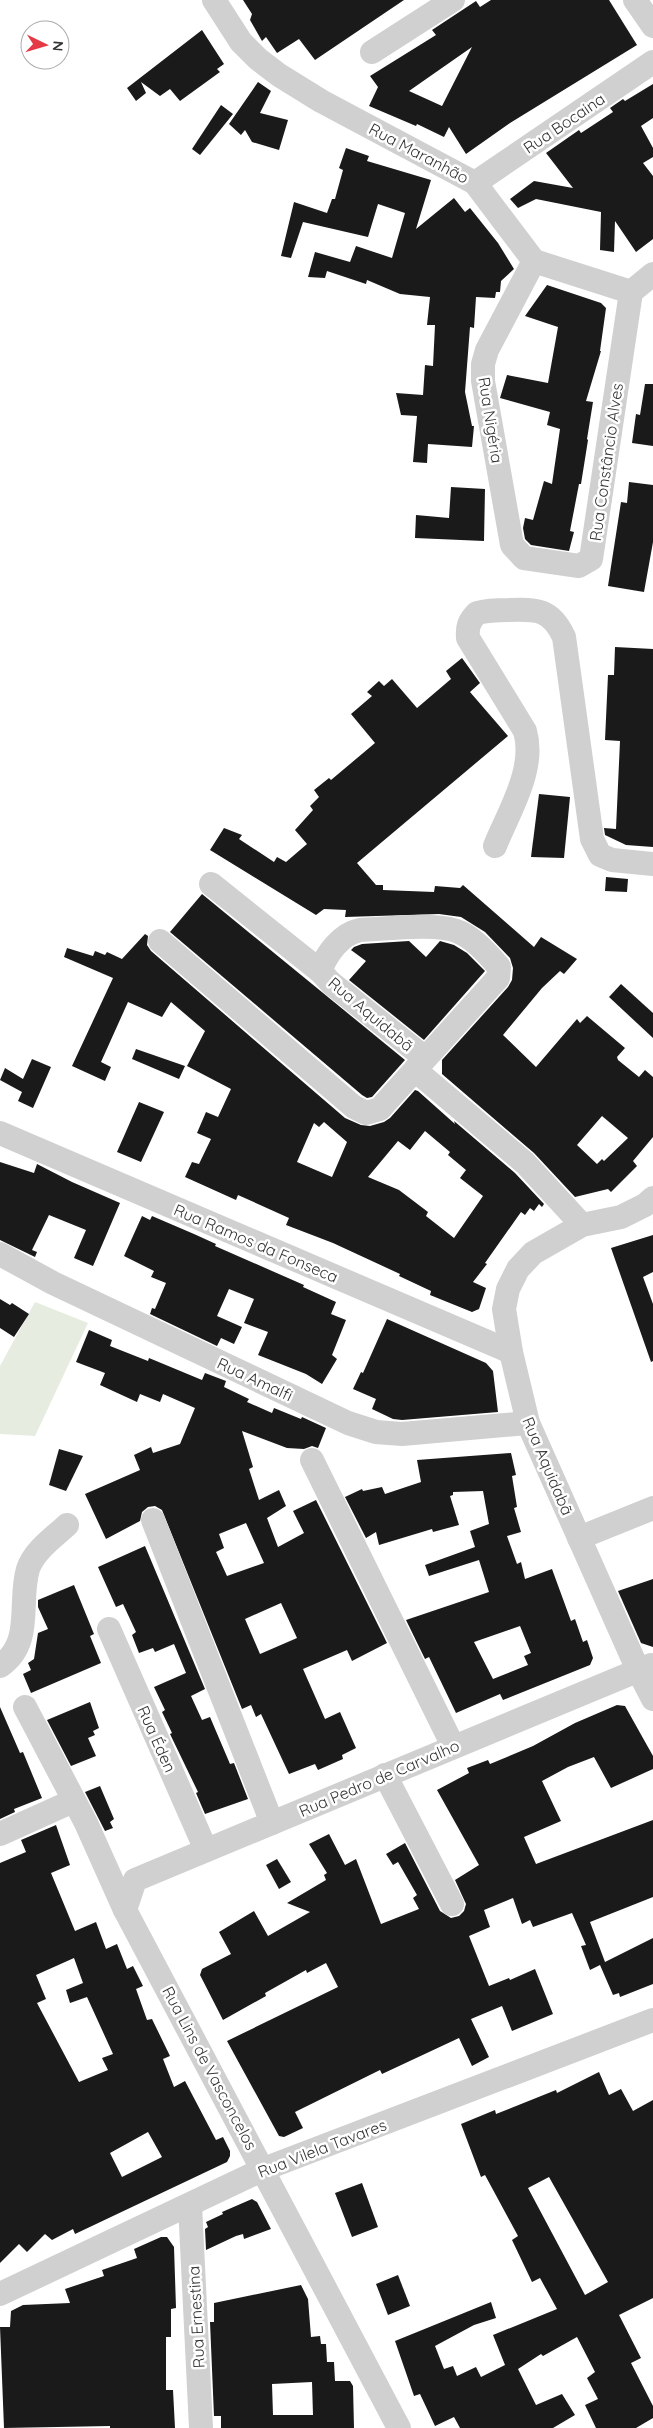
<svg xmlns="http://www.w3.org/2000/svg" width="653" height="2428" viewBox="0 0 653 2428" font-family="Quicksand,sans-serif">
  <rect width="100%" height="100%" fill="#fff"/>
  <polygon fill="#e6ecdf" points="35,1302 88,1323 35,1436 0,1434 0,1366"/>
  <g fill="#1a1a1a" fill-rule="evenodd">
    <polygon points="243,0 404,0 315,60 299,39 277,53 266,37 262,41 250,20 252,14"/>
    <path d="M491,0H609L637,45L510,123L466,154L449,127L444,137L417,124L416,126L369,106L378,87L370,76L436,35L432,30L476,1L480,7ZM472,47L442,106L409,91L429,77Z"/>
    <polygon points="202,30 224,64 217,69 220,72 180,101 170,89 160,96 141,82 146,93 136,101 127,88"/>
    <polygon points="258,82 271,91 260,113 288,120 279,150 252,142 245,130 241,135 229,124"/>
    <polygon points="653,84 653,118 641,126 653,148 653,157 643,163 653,176 653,239 636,252 615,221 614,252 600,250 601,212 536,199 518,208 510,199 534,181 573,188 546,153 579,130 581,133 613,112 610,108 623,99 625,101"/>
    <polygon points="221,105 233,114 200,155 192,149"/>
    <polygon points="346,148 369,156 367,161 431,180 416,229 454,198 465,212 470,208 498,243 514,269 501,281 500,292 496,292 495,298 476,297 474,328 470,327 465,392 472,426 474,426 472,447 428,444 427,463 413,462 417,416 401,415 396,393 423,395 425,365 433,366 435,325 427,325 430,297 400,294 367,280 366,284 327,271 325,278 308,277 315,252 350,262 356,246 392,258 405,213 378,204 368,237 303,222 291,258 281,256 294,202 327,213 332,199 335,199 343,170 339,168"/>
    <polygon points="547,285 601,303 606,308 600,351 601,351 586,401 593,402 587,439 588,440 581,484 579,484 570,531 574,532 569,551 531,545 525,539 523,528 525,518 533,520 544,481 552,484 560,429 547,425 550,412 500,398 507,375 548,383 558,327 525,316"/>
    <polygon points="645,384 653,384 653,446 632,443 636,414 640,415"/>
    <polygon points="629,482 653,485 653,542 644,592 608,586 621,502 627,503"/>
    <polygon points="451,487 485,489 484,541 415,538 416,515 449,518"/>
    <polygon points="615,647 653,649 653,847 626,845 605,835 604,828 616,829 620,741 605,740 608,675 614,675"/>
    <path d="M462,658L480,683L470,692L508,736L357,863L376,885H383V890L434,892L435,886L460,888L463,885L534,947L541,937L577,959L564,974L560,971L542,988L503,1035L536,1067L577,1019L580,1023L587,1016L625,1048L617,1057L618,1060L639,1077L645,1070L653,1077V1137L633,1161L637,1166L611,1192L608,1189L575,1197L534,1153L442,1074V1060L508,987L512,980L513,968L510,958L485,932L461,917L439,914L345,917L346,910L324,909L316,915L210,850L224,828L242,835L239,839L274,862L277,857L286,862L307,844L295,830L313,810L310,806L319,797L314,790L329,778L331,780L375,743L351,714L372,696L367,692L379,681L384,686L392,679L417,708L451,679L446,671ZM602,1116L628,1138L604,1161L602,1159L597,1164L577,1145Z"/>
    <polygon points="539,794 570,797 564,858 531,857"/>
    <polygon points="606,877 628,879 627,892 605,891"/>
    <polygon points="202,894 405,1060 372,1097 367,1098 362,1095 170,932"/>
    <path d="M145,934L148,936L147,945L151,951L345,1118L361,1125L370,1126L384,1122L390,1118L415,1090L418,1091L455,1124L454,1121L515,1173L544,1204L542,1207L539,1204L534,1211L530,1208L525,1215L521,1212L485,1263L487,1264L473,1282L486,1288L479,1309L472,1312L430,1295L431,1291L399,1276L400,1274L333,1243L286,1225L289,1218L238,1195L236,1200L185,1177L192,1162L199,1164L211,1139L197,1133L206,1112L218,1117L231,1089L187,1066L205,1031L171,1002L162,1017L128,1002L101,1062L111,1067L105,1081L72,1066L113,978L64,957L67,948L93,956L95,951L105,955L107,952L122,959ZM324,1122L347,1142L332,1177L297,1162L314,1123L319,1127ZM425,1131L450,1152L448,1155L466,1170L460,1178L483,1196L454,1238L426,1216L428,1212L399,1190L368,1177L398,1141L410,1150Z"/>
    <polygon points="409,941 426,957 440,941 454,945 467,953 485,971 424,1040 349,980 366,961 351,950 354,947 362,944"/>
    <polygon points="621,984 653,1013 653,1038 609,997"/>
    <polygon points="136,1049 185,1066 179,1079 132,1059"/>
    <polygon points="32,1059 51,1067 33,1108 18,1101 22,1092 0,1080 5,1068 23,1079"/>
    <polygon points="139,1102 164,1112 141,1162 117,1152"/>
    <polygon points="0,1162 34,1173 37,1164 72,1182 120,1203 93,1266 74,1258 86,1230 49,1215 32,1250 37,1252 35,1257 0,1240"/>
    <polygon points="142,1216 150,1220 152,1216 194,1234 216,1244 215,1246 304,1285 303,1287 336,1302 331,1314 346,1320 332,1355 337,1359 322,1384 306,1374 258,1355 268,1332 244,1323 254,1299 229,1289 217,1316 242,1327 234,1344 221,1338 217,1346 150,1314 152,1308 155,1309 166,1283 151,1277 154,1271 124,1256"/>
    <polygon points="653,1235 653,1272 643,1277 653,1304 653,1361 651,1362 611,1248"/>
    <polygon points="0,1299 10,1305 12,1303 29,1314 14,1337 0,1328"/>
    <polygon points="387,1319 486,1363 493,1371 498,1412 402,1420 393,1419 372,1409 376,1399 353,1389 361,1372 363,1373"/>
    <path d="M89,1330L112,1340L110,1346L148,1361L149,1358L202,1380L205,1373L226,1381L224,1387L249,1399L247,1402L272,1413L274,1408L301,1419L302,1417L326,1428L318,1448L312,1446L304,1449L287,1448L242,1431L253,1467L249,1469L259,1500L279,1490L286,1506L267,1518L278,1547L304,1533L293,1511L316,1500L387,1643L352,1661L347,1650L303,1669L325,1719L340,1712L356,1748L342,1755L343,1759L318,1770L315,1764L289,1774L261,1714L256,1717L251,1705L242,1709L162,1510L155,1506L148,1507L142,1512L140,1521L106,1539L85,1494L140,1470L134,1455L151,1447L153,1453L180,1444L195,1408L163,1394L160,1402L140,1394L137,1402L100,1385L105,1373L76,1362ZM246,1523L264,1563L227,1576L216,1552L224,1548L219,1534ZM281,1603L297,1638L260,1654L245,1619Z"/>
    <polygon points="59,1449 83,1456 66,1491 49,1485"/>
    <path d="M511,1453L516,1475L512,1476L517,1507L514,1508L521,1532L507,1536L517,1564L521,1562L525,1579L552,1569L571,1621L575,1619L583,1642L587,1640L593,1658L590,1665L503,1700L500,1694L456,1713L429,1657L425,1659L406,1620L489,1592L479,1560L429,1576L425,1565L475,1547L470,1531L489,1524L483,1491L453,1492V1495L450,1496L459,1525L433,1532L432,1529L379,1545L376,1532L366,1538L345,1497L362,1489L363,1491L382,1487L385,1494L421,1482L417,1460ZM520,1626L531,1653L524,1656L528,1665L493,1679L474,1642Z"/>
    <polygon points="145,1546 205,1689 191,1696 202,1720 210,1717 230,1764 234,1763 248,1799 205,1814 196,1793 198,1792 170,1734 172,1733 162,1712 165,1710 154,1687 186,1673 174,1644 155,1652 153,1648 139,1653 132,1635 136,1632 123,1604 116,1607 98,1567"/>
    <polygon points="653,1579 653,1647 641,1643 618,1591"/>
    <polygon points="74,1585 94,1634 90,1636 101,1663 31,1693 23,1674 31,1670 28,1663 34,1659 38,1633 48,1629 38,1607 38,1600"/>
    <polygon points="90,1702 99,1728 93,1731 95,1735 88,1738 96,1756 71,1766 47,1720"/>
    <polygon points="617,1705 625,1706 653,1756 653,1769 611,1788 594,1757 568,1767 542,1781 561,1821 524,1837 536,1864 653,1820 653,1897 590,1922 605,1962 653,1938 653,1984 620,1997 619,1993 613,1995 600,1965 590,1970 581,1946 586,1945 572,1913 533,1927 530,1920 522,1924 513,1898 484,1910 490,1927 469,1936 489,1986 509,1978 510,1980 535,1969 553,2014 512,2031 502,2006 471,2019 489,2057 472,2066 459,2038 382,2074 380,2070 295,2112 303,2128 284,2137 279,2136 227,2041 338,1987 326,1963 307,1973 306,1970 265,1993 266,1996 223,2020 200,1975 202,1969 231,1954 219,1932 254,1911 268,1936 310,1912 287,1903 326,1880 324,1875 327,1873 309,1844 329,1834 345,1865 356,1859 381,1924 419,1909 413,1898 417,1895 398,1862 393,1865 386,1854 405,1843 440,1911 451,1918 459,1916 464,1911 466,1904 455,1880 479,1865 437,1790 469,1773 467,1768 488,1760 490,1764 533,1746 575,1723"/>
    <polygon points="0,1707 20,1753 23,1752 42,1798 14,1809 15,1812 0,1819"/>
    <polygon points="100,1786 114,1819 110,1822 113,1828 105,1831 85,1792"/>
    <path d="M56,1825L70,1865L51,1873L75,1931L96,1922L106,1949L117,1944L127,1969L133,1966L143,1986L136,1989L147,2020L152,2019L170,2056L163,2059L174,2087L185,2081L216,2140L223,2137L230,2151V2156L227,2162L75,2234L73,2229L52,2240L45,2234L27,2252L19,2244L0,2263V1863L26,1852L21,1840ZM74,1958L83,1983L66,1990L70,2003L87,1997L113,2054L102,2058L108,2070L79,2082L37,2003L46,1999L36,1975ZM148,2132L162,2157L122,2177L110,2153Z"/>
    <polygon points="277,1859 291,1882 279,1889 266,1865"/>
    <path d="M599,2072L609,2095L621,2089L633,2111L653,2100V2298L619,2315L641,2358L631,2363L653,2406V2418L636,2428H596L585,2405L598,2399L587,2378L595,2372L577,2337L543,2356L541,2354L518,2369L536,2405L562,2394L575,2415L553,2428H460L454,2417L435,2426L420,2394L414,2396L395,2341L491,2302L496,2318L474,2325L435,2346L444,2369L453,2366L457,2376L476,2367L481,2377L505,2365L493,2335L557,2309L540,2278L532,2282L512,2240L518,2236L485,2175L481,2177L461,2124L495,2110L496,2114L556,2090L557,2093ZM549,2177L608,2282L585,2295L528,2188Z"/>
    <polygon points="362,2183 378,2227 352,2237 335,2193"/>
    <polygon points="252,2199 257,2202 271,2229 244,2239 243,2234 236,2236 206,2250 205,2229 208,2227 206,2222 223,2214 222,2212"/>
    <polygon points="161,2237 167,2237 174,2247 176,2308 171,2309 171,2337 166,2337 166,2390 173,2390 175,2428 110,2428 110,2426 4,2428 0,2327 10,2327 11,2311 23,2305 70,2303 65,2289 104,2276 102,2270 137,2258 134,2249"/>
    <polygon points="398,2275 410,2306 388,2315 376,2284"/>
    <path d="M301,2285L308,2299L311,2337L320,2336L321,2344H326L327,2362H334L335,2381H350L353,2386L354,2428H221V2416H214L210,2322H214V2303ZM312,2382L313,2415H273L272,2384Z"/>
  </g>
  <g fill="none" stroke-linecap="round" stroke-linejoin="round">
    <g stroke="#d0d0d0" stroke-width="24">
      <polyline points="214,0 241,42 258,59 279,75 321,101 475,183 534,261 631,292 653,274"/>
      <polyline points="635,0 653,26"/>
      <polyline points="372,52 453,0"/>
      <polyline points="475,183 653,62"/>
      <polyline points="534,261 487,350 483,364 483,381 512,545 524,558 579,566 591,559 631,292"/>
      <path d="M495,846C509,811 536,769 525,731L468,638C467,627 469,621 477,613C488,610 498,610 509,610C537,609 551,609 564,637L592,839L600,855L612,860L653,864"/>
      <polyline points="211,884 320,971"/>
      <path d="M160,941L354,1107L366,1113L380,1109L386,1102L498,978L499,967C489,955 474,938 459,932C438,922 385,929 360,930C341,934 327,953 320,971L331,983L425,1058"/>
      <polyline points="415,1070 525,1163 582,1225"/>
      <polyline points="0,1133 511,1352"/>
      <polyline points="653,1198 645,1205 621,1217 582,1225 533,1253 518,1269 508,1289 504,1309 511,1352 528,1423 638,1670 653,1699"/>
      <polyline points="0,1254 53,1283 348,1423 376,1432 402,1434 528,1423"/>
      <polyline points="312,1460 453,1746"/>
      <polyline points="153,1520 272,1823"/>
      <polyline points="579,1538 653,1508"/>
      <polyline points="109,1629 206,1850"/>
      <path d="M0,1666C34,1643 18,1602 28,1569C34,1551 54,1537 67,1525"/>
      <polyline points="25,1707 86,1823 125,1910 399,2428"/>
      <polyline points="385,1775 452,1904"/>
      <polyline points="0,1834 73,1801"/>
      <polyline points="125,1910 135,1880 651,1665"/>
      <polyline points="190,2205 201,2428"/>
      <polyline points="0,2294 264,2169 653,2020"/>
    </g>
  </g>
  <g text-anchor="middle" stroke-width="5" stroke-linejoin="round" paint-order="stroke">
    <g font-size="16" fill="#333" stroke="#fff">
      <text transform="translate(564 123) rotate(-34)" y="6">Rua Bocaina</text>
      <text transform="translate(419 153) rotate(28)" y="6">Rua Maranhão</text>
      <text transform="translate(491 420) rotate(81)" y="6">Rua Nigéria</text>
      <text transform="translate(606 462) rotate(-82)" y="6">Rua Constâncio Alves</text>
      <text transform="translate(371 1014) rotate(40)" y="6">Rua Aquidabã</text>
      <text transform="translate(256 1243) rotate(23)" y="6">Rua Ramos da Fonseca</text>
      <text transform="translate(255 1379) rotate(25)" y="6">Rua Amalfi</text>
      <text transform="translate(548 1466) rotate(67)" y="6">Rua Aquidabã</text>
      <text transform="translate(157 1739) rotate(66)" y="6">Rua Éden</text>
      <text transform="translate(379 1778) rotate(-23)" y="6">Rua Pedro de Carvalho</text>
      <text transform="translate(210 2068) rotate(62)" y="6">Rua Lins de Vasconcelos</text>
      <text transform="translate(322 2148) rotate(-21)" y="6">Rua Vilela Tavares</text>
      <text transform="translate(196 2317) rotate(-93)" y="6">Rua Ernestina</text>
    </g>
  </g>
  <g transform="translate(45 45) rotate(95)"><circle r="24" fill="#ffffff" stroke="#adadad"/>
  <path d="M0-4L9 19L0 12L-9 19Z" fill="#e63946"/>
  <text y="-8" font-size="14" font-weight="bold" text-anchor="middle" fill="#333333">N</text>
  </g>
</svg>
